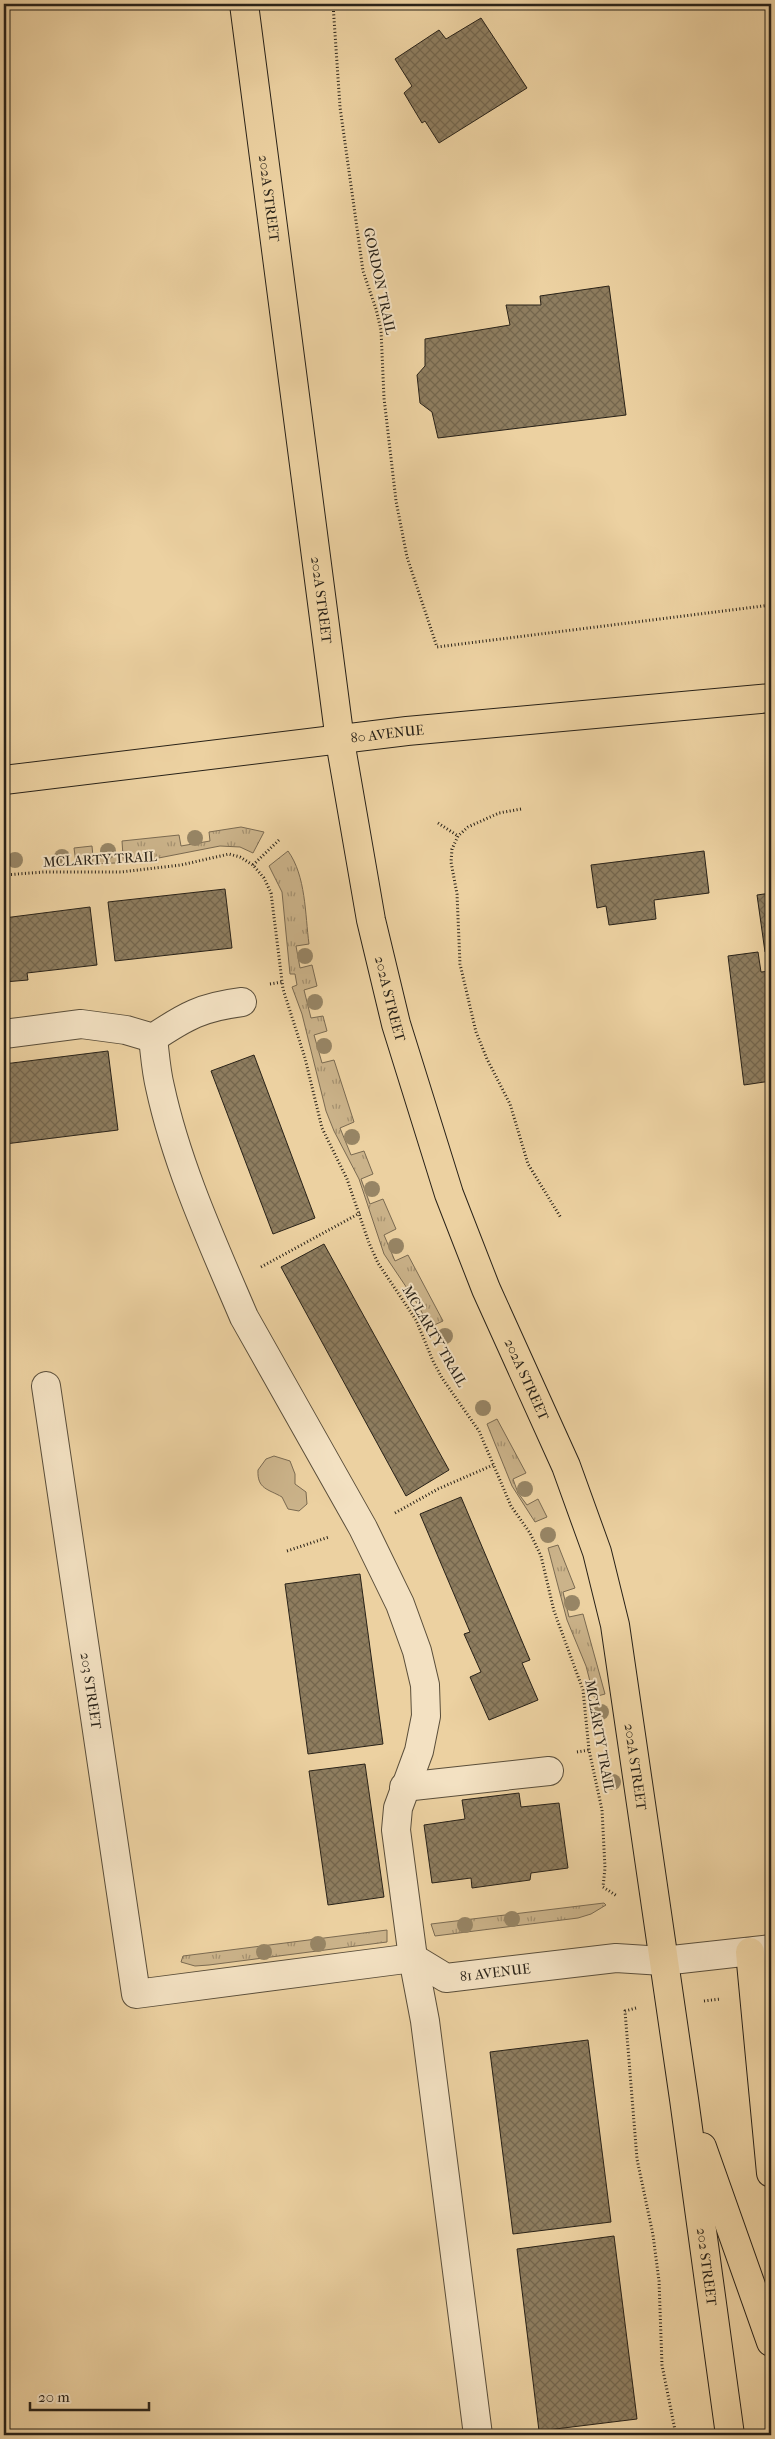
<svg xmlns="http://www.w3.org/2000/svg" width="775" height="2439" viewBox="0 0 775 2439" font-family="'IM FELL French Canon',serif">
  <defs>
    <pattern id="grass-tufts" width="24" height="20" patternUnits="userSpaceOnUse" patternTransform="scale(1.25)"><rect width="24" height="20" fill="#cbb38a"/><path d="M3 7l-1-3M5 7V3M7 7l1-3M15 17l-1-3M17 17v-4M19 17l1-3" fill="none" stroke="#a59170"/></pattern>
    <pattern id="building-cross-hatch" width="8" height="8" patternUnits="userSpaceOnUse" patternTransform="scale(1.25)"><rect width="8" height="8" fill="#8e7d5f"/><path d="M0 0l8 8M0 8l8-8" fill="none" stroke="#74664d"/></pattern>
  </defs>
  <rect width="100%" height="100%" fill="#ecd1a1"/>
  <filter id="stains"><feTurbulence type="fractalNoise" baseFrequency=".004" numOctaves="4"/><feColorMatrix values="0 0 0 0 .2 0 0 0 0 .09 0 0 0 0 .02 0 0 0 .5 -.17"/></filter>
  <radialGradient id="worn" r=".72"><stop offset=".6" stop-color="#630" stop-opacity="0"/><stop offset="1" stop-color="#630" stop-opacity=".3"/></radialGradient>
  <g fill="url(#grass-tufts)" stroke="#7a6a51">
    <polygon points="241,827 264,832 253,853 240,847 220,846 138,862 93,864 92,859 81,859 80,863 76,863 74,848 92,846 93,857 123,856 122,841 179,835 181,846 210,841 209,832"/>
    <path d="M288,851C306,876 305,914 309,944L296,946L300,968L312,965L317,986L304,990L311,1018L323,1016L327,1031L314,1035L322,1063L334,1060L354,1122L340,1128L351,1155L364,1151L373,1174L361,1179L370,1204L383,1199L396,1229L384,1235L395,1261L408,1255L443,1321L430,1327L415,1300L384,1254L359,1179L334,1131L326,1111L302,1014L292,987L297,985L295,974H290L282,892L269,866Z"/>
    <polygon points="497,1419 526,1473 513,1479 518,1493 527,1505 538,1499 547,1517 535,1522 512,1486 487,1424"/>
    <polygon points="558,1545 575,1588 563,1592 569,1617 583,1614 605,1694 594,1697 586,1666 567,1620 548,1548"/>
    <polygon points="604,1903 606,1905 591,1914 578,1918 435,1936 431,1924"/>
    <polygon points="387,1930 387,1942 209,1965 195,1966 181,1962 183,1956"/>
  </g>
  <path fill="#cbb38a" stroke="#7a6a51" d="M274,1456L290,1461L295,1474V1484L306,1492L307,1504L299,1511L288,1509L282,1497C268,1489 257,1489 258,1470L266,1459Z"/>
  <g fill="url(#building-cross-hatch)" stroke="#292218">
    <polygon points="481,18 527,88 439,143 425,121 422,123 404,93 412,86 395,59 439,30 446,39"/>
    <polygon points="609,286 626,415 438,438 432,412 420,403 417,375 425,366 425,339 510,325 506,305 541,305 540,296"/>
    <polygon points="704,851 709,893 654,900 656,919 609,925 606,906 597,908 591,865"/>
    <polygon points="225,889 232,948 115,961 108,902"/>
    <polygon points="771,893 771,951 765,952 757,895"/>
    <polygon points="90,907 97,965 27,973 28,980 4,982 4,918"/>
    <polygon points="758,952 761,972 771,971 771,1016 768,1017 771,1039 771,1081 744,1085 728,956"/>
    <polygon points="108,1051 118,1130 5,1144 4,1064"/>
    <polygon points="254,1055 315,1218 273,1234 211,1071"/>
    <polygon points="324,1244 449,1470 406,1496 281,1267"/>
    <polygon points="461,1497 530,1660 522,1663 538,1700 489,1720 470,1677 481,1672 464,1634 470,1632 420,1514"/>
    <polygon points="360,1574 383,1744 308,1754 285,1584"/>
    <polygon points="365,1764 384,1897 328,1905 309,1771"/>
    <polygon points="519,1793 521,1807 559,1803 568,1868 531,1873 530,1880 472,1888 471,1878 432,1883 424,1825 465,1819 462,1800"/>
    <polygon points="588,2040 611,2222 513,2234 490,2052"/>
    <polygon points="614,2236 637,2419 539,2431 517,2249"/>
  </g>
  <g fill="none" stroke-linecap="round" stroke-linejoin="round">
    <defs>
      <g id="minor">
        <path d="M4,1034L81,1024L126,1030L153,1038C186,1016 202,1007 242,1002"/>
        <path d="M153,1038C155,1054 156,1071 160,1087C177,1166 212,1242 244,1317L363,1528L400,1604L417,1651L425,1685L426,1716L419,1751L398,1808L396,1830L413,1958L425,2021L478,2435"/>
        <path id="s1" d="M46,1386L136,1994L413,1958L446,1978L616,1958L663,1961L771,1949"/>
        <polyline points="404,1787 549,1771"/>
      </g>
      <g id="major">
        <path id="s2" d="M244,4L340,741L371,920L396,1024L449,1194L486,1289L566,1466L597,1552L615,1625L684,2099L730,2435"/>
        <path id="s3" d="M4,780L407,731L771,698"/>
        <polyline points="750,1952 771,2173"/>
        <polyline points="702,2147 771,2342"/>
      </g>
    </defs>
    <use href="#minor" stroke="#5a4e3a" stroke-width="30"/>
    <use href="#major" stroke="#292218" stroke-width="30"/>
    <g stroke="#292218" stroke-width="3" stroke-dasharray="1 2.5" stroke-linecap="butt">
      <polyline points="333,4 340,107 363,271 376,309 381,330 384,398 396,501 407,557 437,647 771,605"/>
      <polyline points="521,809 499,813 468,827 458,836 452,849 451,862 457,894 460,964 476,1032 487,1059 510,1104 528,1164 561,1218"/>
      <polyline points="438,823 458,836"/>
      <polyline points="253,865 279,840"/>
      <polyline points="4,875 44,872 121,872 181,865 229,854 240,857 253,865 264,878 271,893 283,989 305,1058 322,1128 347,1179 369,1243 378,1263 416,1320 433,1361 442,1378 479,1431 511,1506 530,1533 541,1556 554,1611 583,1690 589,1750 602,1810 605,1868 603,1887 617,1896"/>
      <polyline points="270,984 282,982"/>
      <polyline points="261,1267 360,1213"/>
      <polyline points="395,1513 438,1489 493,1465"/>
      <polyline points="287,1551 329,1537"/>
      <polyline points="577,1752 589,1750"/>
      <polyline points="704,2001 720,1999"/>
      <polyline points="636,2008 625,2011 637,2159 653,2235 659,2281 662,2365 676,2435"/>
    </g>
    <use href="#minor" stroke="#f3e1c2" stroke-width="28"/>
    <use href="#major" stroke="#ecd1a1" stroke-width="28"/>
  </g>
  <g fill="#978565">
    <circle cx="195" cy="838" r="8"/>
    <circle cx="108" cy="851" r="8"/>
    <circle cx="62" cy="857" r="8"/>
    <circle cx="15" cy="860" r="8"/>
    <circle cx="305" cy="956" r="8"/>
    <circle cx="315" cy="1002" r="8"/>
    <circle cx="324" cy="1046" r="8"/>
    <circle cx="352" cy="1137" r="8"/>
    <circle cx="372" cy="1189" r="8"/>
    <circle cx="396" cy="1246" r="8"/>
    <circle cx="445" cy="1336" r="8"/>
    <circle cx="483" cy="1408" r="8"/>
    <circle cx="525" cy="1489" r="8"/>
    <circle cx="548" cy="1535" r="8"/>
    <circle cx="572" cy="1603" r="8"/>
    <circle cx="601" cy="1712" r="8"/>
    <circle cx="613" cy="1782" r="8"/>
    <circle cx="512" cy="1919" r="8"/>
    <circle cx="465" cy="1925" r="8"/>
    <circle cx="318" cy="1944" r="8"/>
    <circle cx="264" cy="1952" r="8"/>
  </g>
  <g text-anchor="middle" stroke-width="4" stroke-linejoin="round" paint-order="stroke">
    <g font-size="14" fill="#292218" stroke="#f3e1c2">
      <text dy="5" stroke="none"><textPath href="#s2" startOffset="196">202A STREET</textPath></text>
      <text transform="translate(380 281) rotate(78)" y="5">GORDON TRAIL</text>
      <text dy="5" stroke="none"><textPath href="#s2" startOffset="601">202A STREET</textPath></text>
      <text dy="5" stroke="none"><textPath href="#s3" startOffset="386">80 AVENUE</textPath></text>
      <text transform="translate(100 859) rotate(-3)" y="5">MCLARTY TRAIL</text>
      <text dy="5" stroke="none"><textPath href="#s2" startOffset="1006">202A STREET</textPath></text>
      <text transform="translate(435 1336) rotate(60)" y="5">MCLARTY TRAIL</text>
      <text dy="5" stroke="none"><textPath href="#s2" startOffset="1411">202A STREET</textPath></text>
      <text dy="5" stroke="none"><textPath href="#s1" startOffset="308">203 STREET</textPath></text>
      <text transform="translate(600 1736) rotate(80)" y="5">MCLARTY TRAIL</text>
      <text dy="5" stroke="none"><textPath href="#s2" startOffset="1816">202A STREET</textPath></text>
      <text dy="5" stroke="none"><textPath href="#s1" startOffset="982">81 AVENUE</textPath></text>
      <text dy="5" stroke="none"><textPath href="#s2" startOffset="2321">202 STREET</textPath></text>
    </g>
  </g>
  <rect width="775" height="2439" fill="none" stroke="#ecd1a1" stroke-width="20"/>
  <rect x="5" y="5" width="765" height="2429" fill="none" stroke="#292218" stroke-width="2.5"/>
  <rect x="10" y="10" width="755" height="2419" fill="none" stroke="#292218"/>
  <path d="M30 2402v8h119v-8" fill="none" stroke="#292218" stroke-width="2.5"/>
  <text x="38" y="2402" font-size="15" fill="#292218" stroke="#f3e1c2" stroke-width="4" paint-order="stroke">20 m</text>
  <rect width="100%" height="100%" filter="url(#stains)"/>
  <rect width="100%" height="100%" fill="url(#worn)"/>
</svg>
